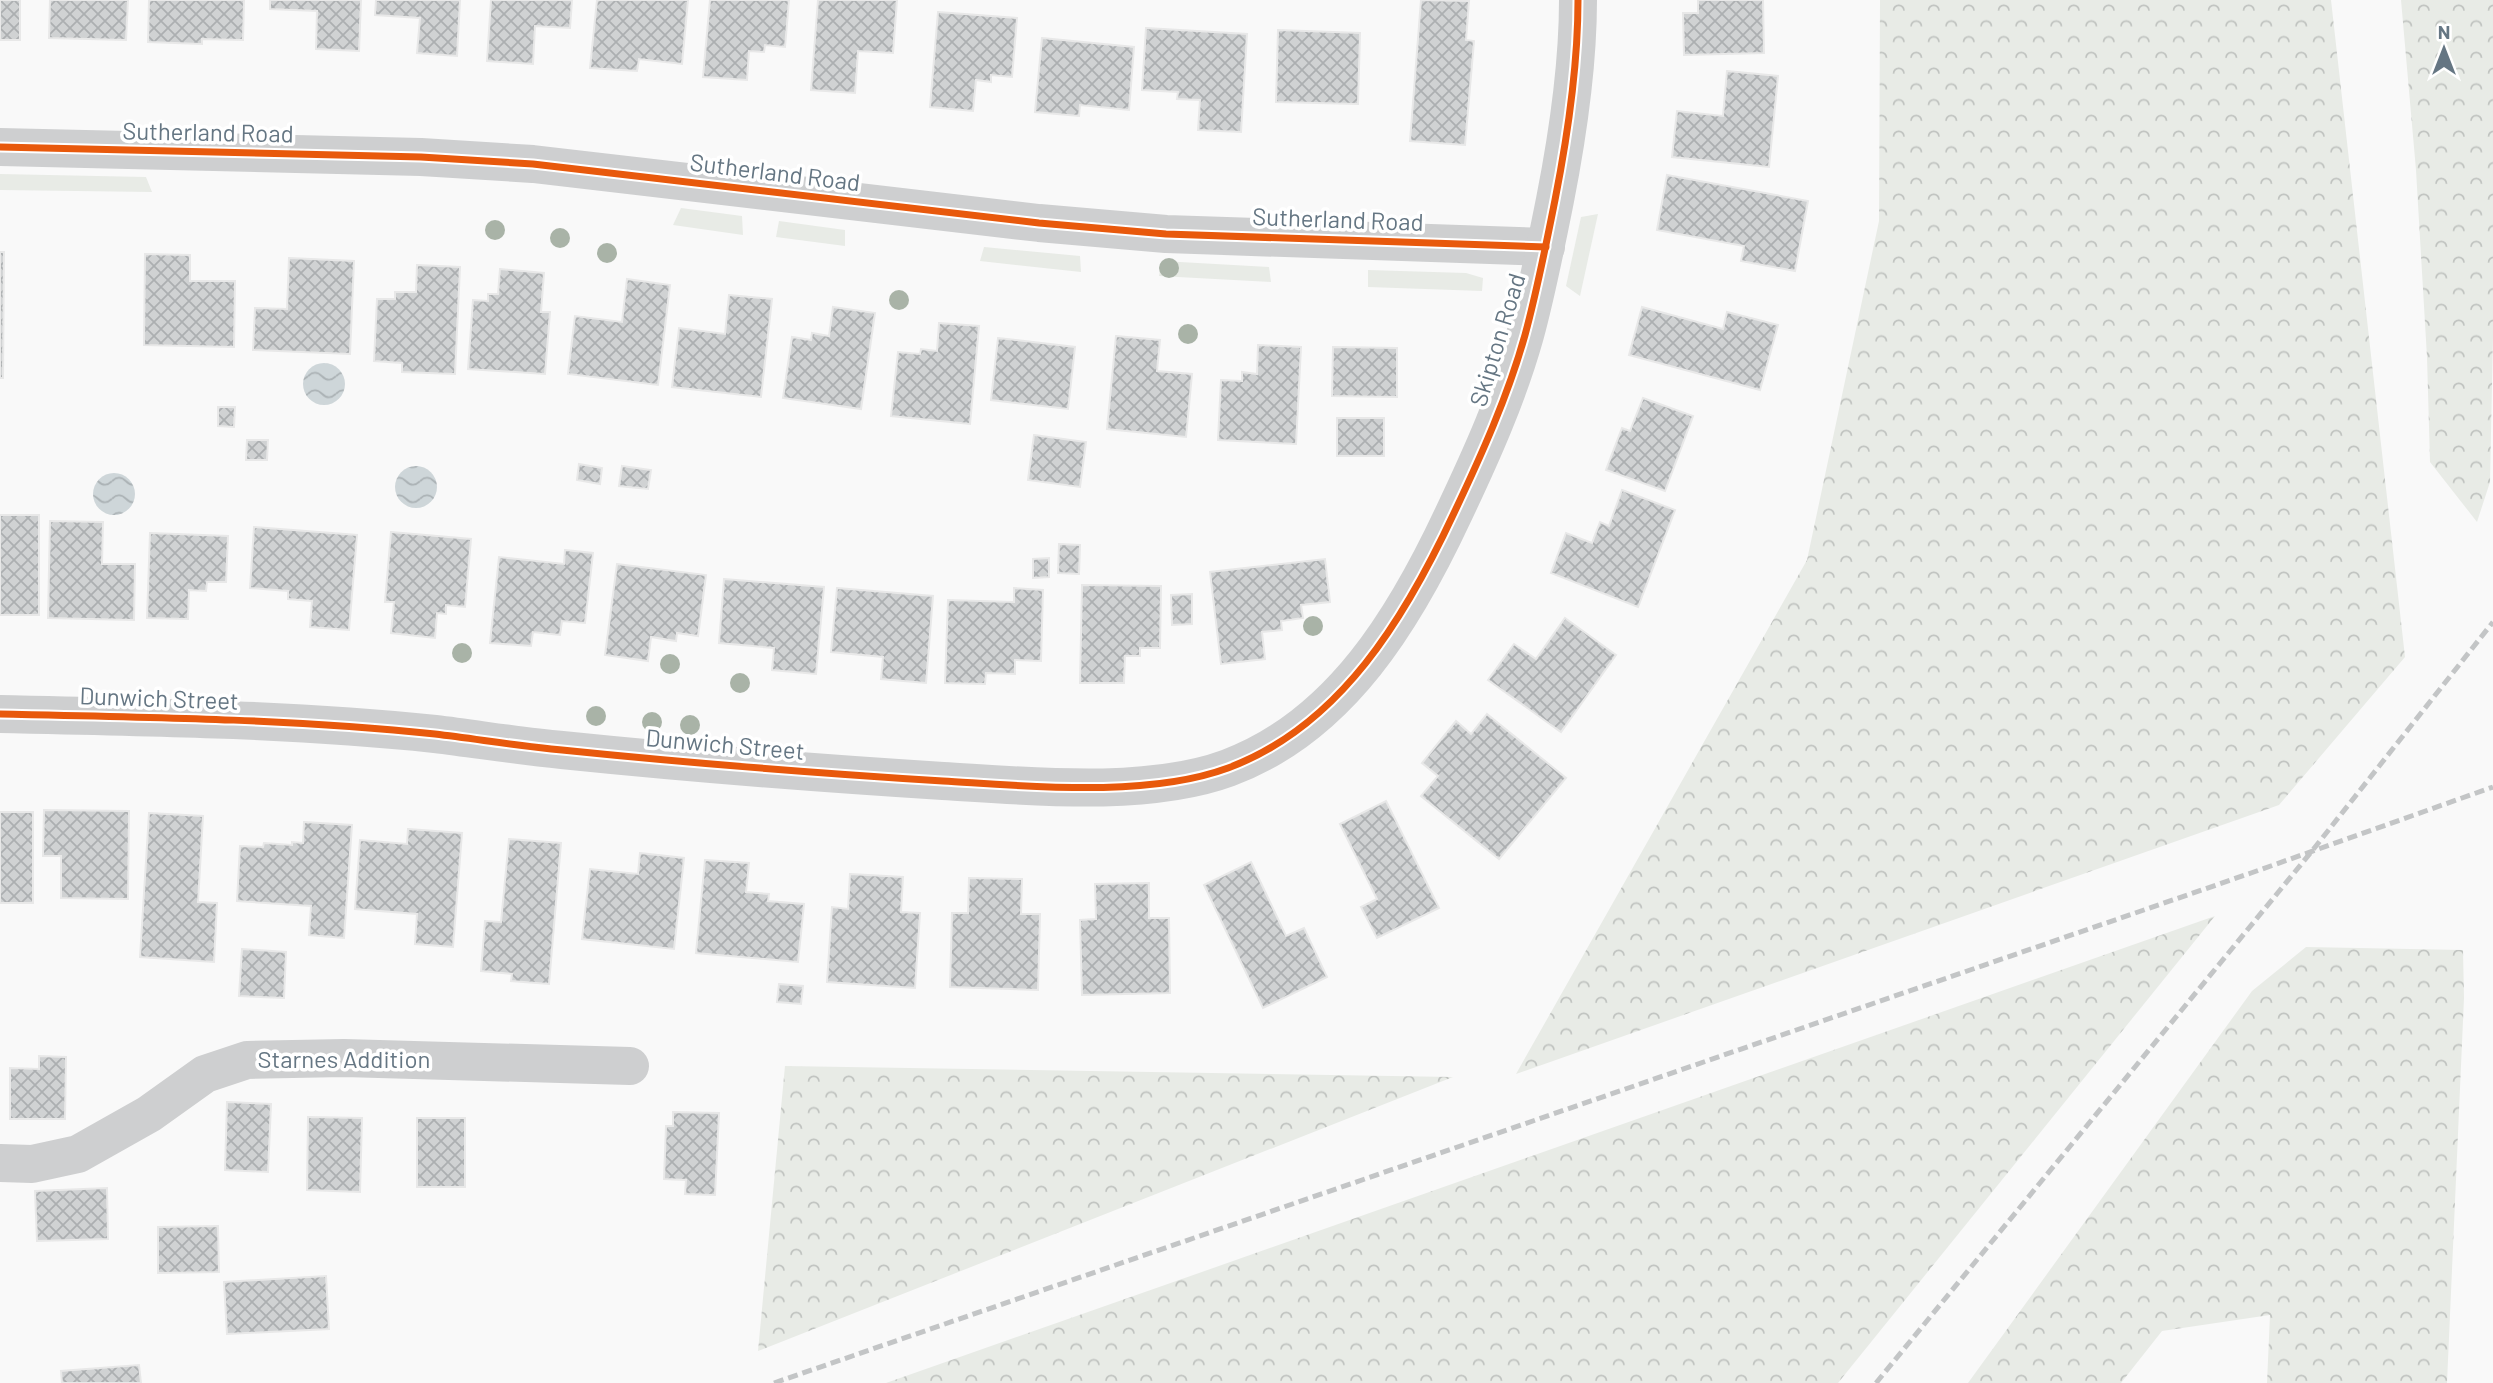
<svg xmlns="http://www.w3.org/2000/svg" width="2493" height="1383" viewBox="0 0 2493 1383" font-family="Barlow,sans-serif">
  <defs>
    <pattern id="forest-crowns" width="20" height="18" patternUnits="userSpaceOnUse" patternTransform="scale(1.75)"><rect width="20" height="18" fill="#e8ebe6"/><path d="M2 6a3 3 0 1 1 6 0M12 15a3 3 0 1 1 6 0" fill="none" stroke="#c0c3c0"/></pattern>
    <pattern id="water-waves" width="16" height="10" patternUnits="userSpaceOnUse" patternTransform="scale(1.75)"><rect width="16" height="10" fill="#ced6d9"/><path d="M0 5q4-4 8 0t8 0" fill="none" stroke="#abb2b5"/></pattern>
    <pattern id="building-cross-hatch" width="8" height="8" patternUnits="userSpaceOnUse" patternTransform="scale(1.75)"><rect width="8" height="8" fill="#d0d2d3"/><path d="M0 0l8 8M0 8l8-8" fill="none" stroke="#acafb1"/></pattern>
  </defs>
  <rect width="100%" height="100%" fill="#f9f9f9"/>
  <g fill="#e8ebe6">
    <polygon points="0,174 146,177 152,192 0,190"/>
    <polygon points="681,208 742,216 743,235 673,225"/>
    <polygon points="1598,214 1580,296 1566,286 1581,217"/>
    <polygon points="779,221 845,230 845,246 776,237"/>
    <polygon points="984,247 1080,256 1081,272 980,261"/>
    <polygon points="1162,261 1269,267 1271,282 1159,276"/>
    <polygon points="1368,270 1466,273 1483,278 1482,291 1368,287"/>
  </g>
  <g fill="url(#forest-crowns)">
    <polygon points="1880,0 2331,0 2405,657 2279,805 1516,1074 1807,560 1879,221"/>
    <polygon points="2401,0 2493,0 2493,337 2490,482 2477,522 2430,462 2427,357 2416,170"/>
    <polygon points="2215,916 1838,1383 886,1383"/>
    <polygon points="2306,947 2463,950 2464,998 2447,1383 2267,1383 2270,1315 2162,1331 2121,1383 1968,1383 2252,991"/>
    <polygon points="785,1066 1453,1077 758,1351"/>
  </g>
  <g fill="url(#water-waves)">
    <circle cx="324" cy="384" r="21"/>
    <circle cx="416" cy="487" r="21"/>
    <circle cx="114" cy="494" r="21"/>
  </g>
  <g fill="url(#building-cross-hatch)" stroke="#e8e8e8" stroke-width="2">
    <rect x="0" y="0" width="20" height="40"/>
    <polygon points="50,0 128,0 126,40 49,38"/>
    <polygon points="149,0 244,0 243,40 202,39 202,44 148,42"/>
    <polygon points="270,0 361,0 359,51 316,49 317,11 270,9"/>
    <polygon points="376,0 460,0 457,56 417,53 420,18 375,15"/>
    <polygon points="491,0 572,0 570,28 535,26 533,64 487,61"/>
    <polygon points="597,0 688,0 682,64 639,59 637,71 590,68"/>
    <polygon points="710,0 789,0 785,47 765,45 764,52 749,51 747,80 703,77"/>
    <polygon points="818,0 897,0 893,53 858,51 855,93 811,90"/>
    <polygon points="1421,0 1469,1 1466,40 1474,41 1465,145 1410,141"/>
    <polygon points="1698,0 1763,0 1764,53 1684,55 1683,13 1698,13"/>
    <polygon points="938,12 1017,18 1012,77 991,75 991,82 976,80 973,111 930,107"/>
    <polygon points="1146,28 1247,34 1241,132 1198,130 1200,100 1177,99 1178,92 1142,90"/>
    <polygon points="1278,30 1360,33 1358,104 1276,102"/>
    <polygon points="1042,38 1134,47 1129,110 1080,105 1079,116 1035,112"/>
    <polygon points="1727,71 1778,76 1769,167 1672,157 1677,111 1723,116"/>
    <polygon points="1667,175 1808,201 1795,271 1741,261 1744,246 1657,230"/>
    <polygon points="0,252 4,252 3,378 0,378"/>
    <polygon points="145,254 190,255 190,281 235,281 234,347 144,345"/>
    <polygon points="289,258 354,261 350,354 253,350 255,308 287,309"/>
    <polygon points="417,265 460,267 455,374 402,372 402,363 374,361 377,299 395,299 395,292 416,292"/>
    <polygon points="500,269 544,273 541,312 550,312 545,374 468,369 473,300 488,301 488,294 498,294"/>
    <polygon points="627,279 670,285 658,385 568,374 575,316 622,322"/>
    <polygon points="729,295 772,299 761,397 672,387 679,328 725,334"/>
    <polygon points="833,307 875,313 861,409 783,398 792,337 811,340 812,333 829,336"/>
    <polygon points="1642,307 1723,329 1727,312 1778,325 1760,390 1629,355"/>
    <polygon points="939,323 979,326 970,424 891,416 898,352 920,354 921,349 937,351"/>
    <polygon points="1116,336 1160,340 1157,371 1192,374 1186,437 1107,429"/>
    <polygon points="998,338 1075,347 1068,409 991,400"/>
    <polygon points="1258,345 1301,347 1296,444 1218,440 1221,380 1242,381 1242,372 1257,374"/>
    <polygon points="1333,347 1397,348 1397,397 1332,396"/>
    <polygon points="1643,398 1693,416 1665,491 1606,470 1622,428 1630,431"/>
    <polygon points="218,407 235,407 234,427 218,426"/>
    <rect x="1337" y="418" width="47" height="38"/>
    <polygon points="1034,435 1086,442 1080,487 1028,480"/>
    <polygon points="247,440 268,440 267,460 246,460"/>
    <polygon points="579,464 602,468 600,484 577,480"/>
    <polygon points="622,466 651,470 648,489 619,486"/>
    <polygon points="1622,490 1675,510 1638,607 1551,573 1566,533 1592,543 1600,522 1609,526"/>
    <rect x="0" y="515" width="39" height="100"/>
    <polygon points="50,521 103,522 102,564 135,564 134,620 48,618"/>
    <polygon points="254,527 357,535 349,630 310,627 312,601 288,599 288,591 250,588"/>
    <polygon points="391,532 471,539 465,607 446,605 446,614 437,613 435,638 391,633 394,602 385,602"/>
    <polygon points="150,533 228,536 226,582 207,582 206,591 189,590 188,619 147,618"/>
    <polygon points="1059,544 1080,545 1079,574 1058,573"/>
    <polygon points="565,550 593,553 585,623 562,621 560,635 533,632 531,646 490,643 499,557 564,564"/>
    <polygon points="1049,558 1049,577 1033,578 1033,559"/>
    <polygon points="1325,559 1330,602 1301,605 1303,618 1281,621 1282,630 1262,632 1265,659 1221,664 1210,572"/>
    <polygon points="617,564 706,575 698,636 677,633 676,641 651,637 648,661 605,655"/>
    <polygon points="724,579 824,587 816,674 772,670 774,648 719,643"/>
    <polygon points="1082,585 1161,586 1160,648 1140,648 1140,656 1125,656 1124,683 1080,683"/>
    <polygon points="837,588 933,596 926,683 881,679 883,657 831,652"/>
    <polygon points="1014,588 1043,590 1041,661 1015,660 1015,674 986,673 985,684 945,683 948,600 1014,602"/>
    <polygon points="1192,594 1192,624 1172,625 1171,595"/>
    <polygon points="1565,618 1616,655 1561,732 1488,680 1514,644 1536,659"/>
    <polygon points="1487,714 1566,778 1499,859 1421,796 1438,776 1422,763 1456,721 1471,734"/>
    <polygon points="1386,801 1439,908 1377,938 1361,907 1377,899 1340,824"/>
    <polygon points="44,810 129,811 128,899 61,898 61,856 43,856"/>
    <rect x="0" y="812" width="33" height="91"/>
    <polygon points="149,813 203,816 198,902 217,903 214,962 140,957"/>
    <polygon points="304,822 352,825 344,938 309,935 311,906 237,901 240,846 263,847 264,843 292,845 292,842 303,843"/>
    <polygon points="408,829 462,833 453,947 415,944 417,914 355,909 360,840 407,844"/>
    <polygon points="509,839 561,843 549,984 511,981 512,974 481,971 485,921 501,922"/>
    <polygon points="640,853 684,858 674,949 582,939 590,869 638,874"/>
    <polygon points="705,860 749,863 746,892 769,894 768,901 804,904 798,962 696,953"/>
    <polygon points="1251,862 1286,936 1304,928 1327,977 1263,1008 1204,885"/>
    <polygon points="850,874 903,877 901,912 920,913 915,988 827,982 832,907 848,909"/>
    <polygon points="969,878 1022,879 1021,914 1040,914 1038,990 950,987 952,913 968,913"/>
    <polygon points="1149,883 1149,918 1169,918 1170,993 1082,995 1080,920 1096,919 1095,884"/>
    <polygon points="242,949 286,952 284,998 239,996"/>
    <polygon points="779,984 803,986 801,1004 777,1002"/>
    <polygon points="39,1056 66,1057 65,1119 10,1119 10,1068 39,1069"/>
    <polygon points="227,1102 271,1104 268,1172 225,1170"/>
    <polygon points="673,1112 719,1113 715,1195 685,1194 686,1180 664,1179 666,1126 673,1126"/>
    <polygon points="308,1117 362,1118 360,1192 307,1190"/>
    <rect x="417" y="1118" width="48" height="69"/>
    <polygon points="107,1188 108,1239 37,1241 35,1191"/>
    <polygon points="218,1226 219,1272 158,1273 158,1227"/>
    <polygon points="326,1276 329,1329 227,1334 224,1282"/>
    <polygon points="139,1365 141,1383 62,1383 61,1371"/>
  </g>
  <g fill="none" stroke-linecap="round" stroke-linejoin="round">
    <g stroke="#cecfd0" stroke-width="38">
      <polyline points="0,147 421,157 533,164 1039,223 1166,234 1546,247"/>
      <path d="M0,714C145,717 291,719 435,734C477,739 519,746 562,750C688,763 816,773 943,781C1028,786 1147,798 1228,768C1341,726 1406,616 1454,513C1481,456 1508,396 1525,335C1537,291 1546,245 1555,200C1568,134 1578,68 1578,0"/>
      <polyline points="0,1163 32,1164 78,1154 149,1114 205,1074 247,1060 344,1058 630,1066"/>
    </g>
    <g stroke="#c3c5c6" stroke-width="5" stroke-dasharray="10 5" stroke-linecap="butt">
      <polyline points="774,1383 2251,873 2493,787"/>
      <polyline points="1876,1383 2312,851 2493,622"/>
    </g>
    <defs>
      <g id="cycleway">
        <polyline points="0,147 421,157 533,164 1039,223 1166,234 1546,247"/>
        <path d="M0,714C145,717 291,719 435,734C477,739 519,746 562,750C688,763 816,773 943,781C1028,786 1147,798 1228,768C1341,726 1406,616 1454,513C1481,456 1508,396 1525,335C1537,291 1546,245 1555,200C1568,134 1578,68 1578,0"/>
      </g>
    </defs>
    <use href="#cycleway" stroke="#fff" stroke-width="11"/>
    <use href="#cycleway" stroke="#e8590c" stroke-width="7"/>
  </g>
  <g fill="#a9b3a7">
    <circle cx="495" cy="230" r="10"/>
    <circle cx="560" cy="238" r="10"/>
    <circle cx="607" cy="253" r="10"/>
    <circle cx="1169" cy="268" r="10"/>
    <circle cx="899" cy="300" r="10"/>
    <circle cx="1188" cy="334" r="10"/>
    <circle cx="1313" cy="626" r="10"/>
    <circle cx="462" cy="653" r="10"/>
    <circle cx="670" cy="664" r="10"/>
    <circle cx="740" cy="683" r="10"/>
    <circle cx="596" cy="716" r="10"/>
    <circle cx="652" cy="722" r="10"/>
    <circle cx="690" cy="725" r="10"/>
  </g>
  <g text-anchor="middle" stroke-width="7" stroke-linejoin="round" paint-order="stroke">
    <g font-size="24" fill="#657683" stroke="#fff">
      <text transform="translate(208 133) rotate(1)" y="8">Sutherland Road</text>
      <text transform="translate(775 173) rotate(7)" y="8">Sutherland Road</text>
      <text transform="translate(1338 220) rotate(2)" y="8">Sutherland Road</text>
      <text transform="translate(1498 340) rotate(-73)" y="8">Skipton Road</text>
      <text transform="translate(159 699) rotate(2)" y="8">Dunwich Street</text>
      <text transform="translate(725 745) rotate(5)" y="8">Dunwich Street</text>
      <text x="344" y="1068">Starnes Addition</text>
    </g>
  </g>
  <g transform="translate(2444 49)" stroke="#ffffff" stroke-width="5" paint-order="stroke">
  <path d="M0-5L12 26L0 18L-12 26Z" fill="#657683"/>
  <text y="-10" font-size="19" font-weight="bold" text-anchor="middle" fill="#657683">N</text>
  </g>
</svg>
